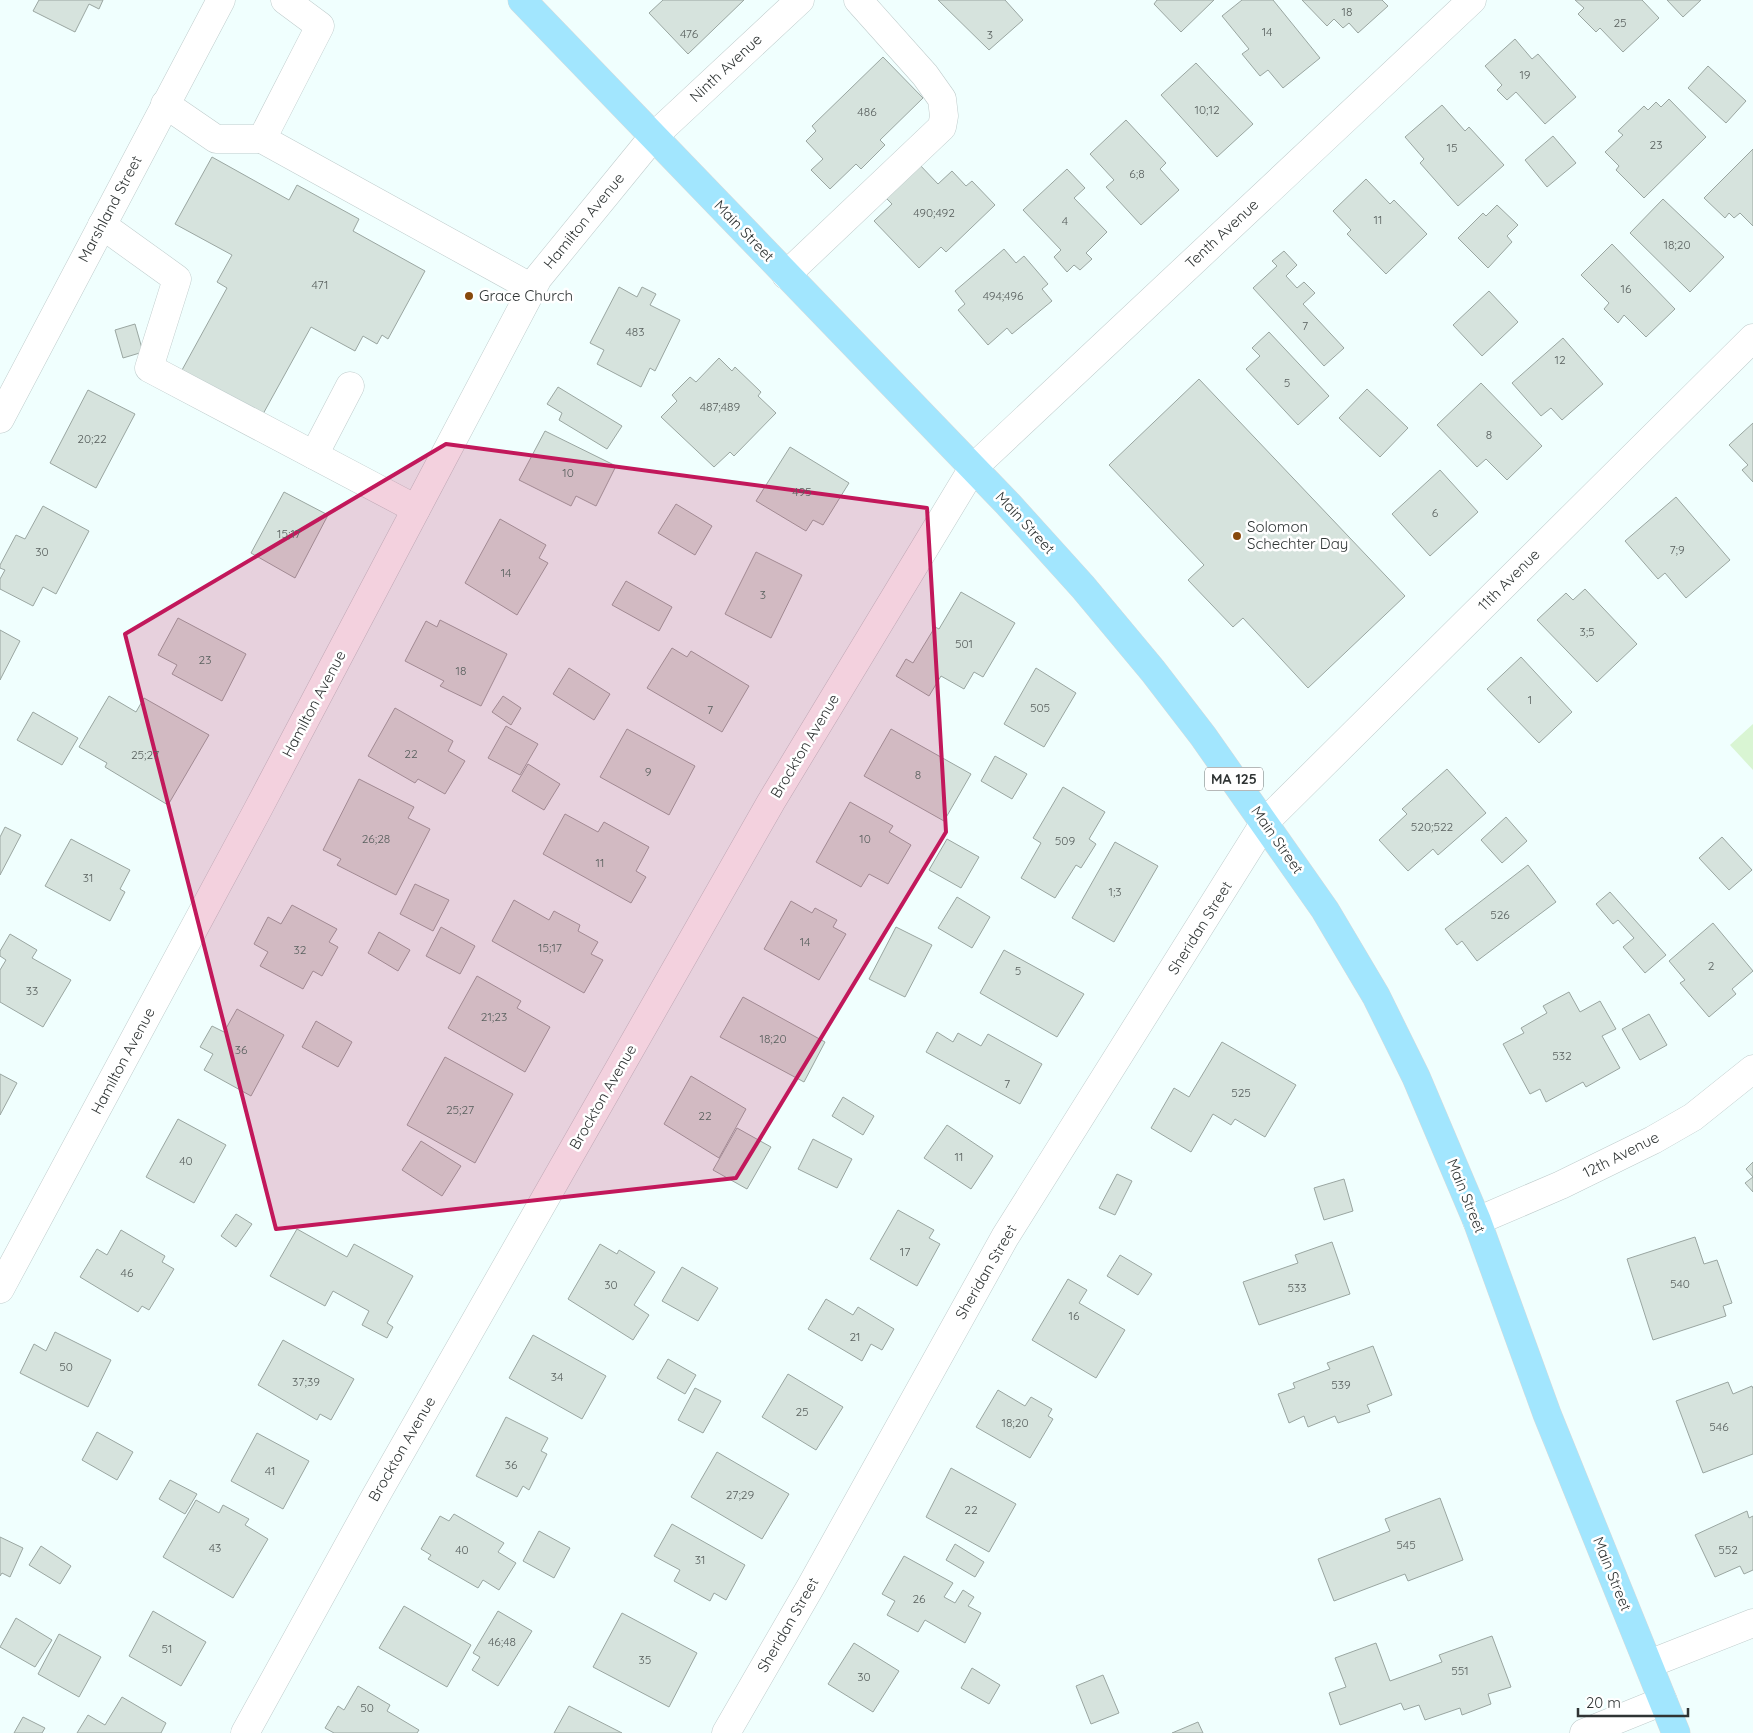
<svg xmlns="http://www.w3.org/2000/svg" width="1753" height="1733" viewBox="0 0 1753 1733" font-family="Quicksand,sans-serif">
  <rect width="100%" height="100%" fill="#f0fffe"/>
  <polygon fill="#d9f5d3" points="1753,724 1753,770 1730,745"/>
  <g fill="#d6e3dd" stroke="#9aa6a1">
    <polygon points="39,0 103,0 99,9 89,4 75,32 33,11"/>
    <polygon points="663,0 744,0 688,54 649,13"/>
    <polygon points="938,0 1005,0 1023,20 989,50"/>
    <polygon points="1157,0 1214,0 1181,32 1154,4"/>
    <polygon points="1242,0 1273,0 1320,58 1283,88 1268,70 1260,76 1242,54 1249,49 1222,16"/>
    <polygon points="1302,0 1382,0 1388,6 1358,33 1349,23 1343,28 1334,19 1327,26"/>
    <polygon points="1575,0 1642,0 1659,18 1623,52 1600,28 1596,32 1578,14 1584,8"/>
    <polygon points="1667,0 1701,0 1683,17"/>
    <polygon points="1515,39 1532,59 1538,54 1576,97 1545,124 1516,92 1507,100 1497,90 1502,85 1485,66"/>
    <polygon points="883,57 923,98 880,140 885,145 861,169 856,164 830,189 811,170 823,159 806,141 816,131 812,126"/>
    <polygon points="1196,63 1253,124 1217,157 1161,95"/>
    <polygon points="1708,66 1746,101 1726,123 1688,88"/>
    <polygon points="1669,99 1706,137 1644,198 1616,170 1619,166 1605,152 1623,135 1618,131 1644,106 1648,110 1656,102 1661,107"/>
    <polygon points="1442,105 1465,131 1469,127 1504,165 1458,206 1420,163 1424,159 1405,137"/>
    <polygon points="1126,120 1166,163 1160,169 1179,190 1141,225 1106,187 1114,180 1090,154"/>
    <polygon points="1553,136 1576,163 1547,187 1525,160"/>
    <polygon points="1753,149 1753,226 1740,213 1734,218 1729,213 1725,218 1704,198"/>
    <polygon points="212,157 289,200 297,185 359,219 353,231 425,271 388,339 382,335 377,344 363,336 355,351 311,327 263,414 182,370 227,288 217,282 232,255 175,224"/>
    <polygon points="918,163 938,184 952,171 966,186 972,181 995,205 946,252 941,247 919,268 874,221 892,204 884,196"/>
    <polygon points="1067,169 1085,188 1074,198 1107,232 1086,253 1092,259 1080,270 1074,265 1067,272 1054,257 1061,250 1023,210"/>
    <polygon points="1366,179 1390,204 1394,200 1427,234 1386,274 1347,234 1351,230 1333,211"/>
    <polygon points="1663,199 1724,257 1690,292 1630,233"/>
    <polygon points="1497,205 1518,225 1507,236 1512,242 1488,268 1458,238 1483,213 1486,216"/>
    <polygon points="1612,244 1675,309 1646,337 1624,315 1618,323 1604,309 1609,303 1581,275"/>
    <polygon points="1004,249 1016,263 1024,256 1048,284 1042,289 1052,301 1012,334 1007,328 988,345 958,310 965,304 955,291"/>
    <polygon points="1284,251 1297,265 1286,276 1297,288 1304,282 1315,293 1303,304 1344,348 1324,366 1253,288 1277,266 1272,261"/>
    <polygon points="619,287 637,297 642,287 656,294 650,305 680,320 655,371 650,368 641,387 597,364 604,350 590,343"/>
    <polygon points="1489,291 1518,322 1482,356 1453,325"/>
    <polygon points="135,324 143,352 123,358 115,330"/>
    <polygon points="1269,332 1329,396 1298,425 1246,369 1260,356 1252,348"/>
    <polygon points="1563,338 1603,384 1562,420 1551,408 1541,416 1512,383"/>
    <polygon points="719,358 732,371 735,367 761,392 758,396 776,413 734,456 730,452 714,467 661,417 677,401 672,395 690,377 696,382"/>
    <polygon points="1199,379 1405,596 1308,688 1243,618 1233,627 1188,580 1204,565 1109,465"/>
    <polygon points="1481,383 1542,446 1507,480 1486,459 1477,467 1437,425"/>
    <polygon points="558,387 622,426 607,449 559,420 562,413 547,404"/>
    <polygon points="1367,389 1408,428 1380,457 1339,418"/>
    <polygon points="88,390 135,414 96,488 50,463"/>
    <polygon points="1753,423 1753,482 1742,470 1748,465 1729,445"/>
    <polygon points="545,431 616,466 596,506 576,496 571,506 519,480"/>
    <polygon points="790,447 849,483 823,525 813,520 806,531 756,501"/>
    <polygon points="1440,470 1478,512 1430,556 1392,514"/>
    <polygon points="284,492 328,515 295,578 251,553"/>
    <polygon points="1676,497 1730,560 1686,598 1665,573 1658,579 1625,541"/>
    <polygon points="676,504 712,526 695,555 658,533"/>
    <polygon points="43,506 89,531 56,594 43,587 33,606 0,589 0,579 5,570 0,568 0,565 16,535 25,539"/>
    <polygon points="500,519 546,545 539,558 548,563 517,615 465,583"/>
    <polygon points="756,552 802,575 771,638 725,614"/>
    <polygon points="626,581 672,607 659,631 612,605"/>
    <polygon points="1585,589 1637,644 1597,682 1537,620 1566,593 1573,600"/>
    <polygon points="961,592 1015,623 983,677 974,672 964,689 941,676 929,696 896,676 906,659 913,663 935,627 939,629"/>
    <polygon points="178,618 246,654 222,701 172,674 177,665 158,655"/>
    <polygon points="440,620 507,654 481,706 440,686 444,681 405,661 426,621 437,627"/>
    <polygon points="0,630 20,641 0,680"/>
    <polygon points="672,648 687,657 691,651 749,686 722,732 647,688"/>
    <polygon points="1521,657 1572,712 1539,743 1487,689"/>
    <polygon points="569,668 610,694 594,720 553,694"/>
    <polygon points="1036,668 1076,693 1044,747 1004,724"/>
    <polygon points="109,696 136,712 144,698 209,735 168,805 105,767 107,763 79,747"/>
    <polygon points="503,696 521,708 511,725 492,712"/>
    <polygon points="395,708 453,741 448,751 465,761 445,794 418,779 415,783 368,756"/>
    <polygon points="33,712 78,738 62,765 17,740"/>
    <polygon points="506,726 538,744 520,775 488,758"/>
    <polygon points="627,729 695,766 669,815 600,777"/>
    <polygon points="891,729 971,774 944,821 864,776"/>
    <polygon points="995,756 1027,774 1012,799 981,781"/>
    <polygon points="528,764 560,784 544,810 512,791"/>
    <polygon points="1447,769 1486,813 1438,855 1433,849 1408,871 1379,840 1407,814 1402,809"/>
    <polygon points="359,779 414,807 408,818 430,829 396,895 337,865 341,859 323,850"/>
    <polygon points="1063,787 1105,812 1089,839 1096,844 1081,868 1076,865 1055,898 1021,878 1041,843 1033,838"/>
    <polygon points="850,802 893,826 889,832 911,845 888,884 869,874 861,887 816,862"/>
    <polygon points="565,814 598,832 604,822 649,847 636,871 646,877 631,903 543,854"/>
    <polygon points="1506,817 1527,841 1502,863 1481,840"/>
    <polygon points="5,827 21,835 0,875 0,837"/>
    <polygon points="1722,837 1752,870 1729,890 1699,858"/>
    <polygon points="71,839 130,870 120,889 125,892 110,921 45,886"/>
    <polygon points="947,839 979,857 961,888 929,870"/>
    <polygon points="1115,842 1158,866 1114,942 1072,918"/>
    <polygon points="1528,865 1556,902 1477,961 1462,941 1457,945 1445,929"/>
    <polygon points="415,884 449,900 433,931 400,914"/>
    <polygon points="1610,892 1666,955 1645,973 1623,947 1634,938 1618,920 1613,924 1596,904"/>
    <polygon points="957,897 990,917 972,948 938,928"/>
    <polygon points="514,900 549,920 554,911 580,925 578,931 598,942 591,954 603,960 584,993 492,941"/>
    <polygon points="791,901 812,913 815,908 837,920 833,927 846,934 819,980 764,949"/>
    <polygon points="292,905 337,929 329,942 338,947 322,976 313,971 303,989 260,966 268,952 254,944 268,917 281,924"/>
    <polygon points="1713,923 1753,971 1732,989 1736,994 1709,1017 1680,983 1685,980 1669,961"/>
    <polygon points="441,927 475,946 460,974 426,956"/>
    <polygon points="896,927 932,945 905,997 869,979"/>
    <polygon points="379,932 410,950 398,971 368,953"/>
    <polygon points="10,934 37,950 32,958 71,980 43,1027 0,1002 0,970 6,960 0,956 0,951"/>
    <polygon points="1004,950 1084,994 1057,1037 980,993"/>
    <polygon points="477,976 521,1001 517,1008 550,1027 525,1072 448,1028"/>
    <polygon points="1569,992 1580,1012 1600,1001 1616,1029 1602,1036 1620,1068 1586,1087 1583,1082 1546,1102 1540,1089 1530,1094 1503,1044 1524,1033 1521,1028 1547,1013 1543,1006"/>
    <polygon points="743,997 825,1042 804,1082 720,1037"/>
    <polygon points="237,1009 284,1035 251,1096 204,1070 213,1054 200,1047 212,1026 224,1032"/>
    <polygon points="1649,1014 1667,1045 1640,1060 1622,1029"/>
    <polygon points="316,1021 352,1042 338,1067 302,1047"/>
    <polygon points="937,1032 953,1042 958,1033 981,1046 988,1034 1042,1064 1020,1104 926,1052"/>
    <polygon points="1222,1042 1296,1085 1265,1137 1235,1119 1231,1125 1213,1114 1191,1152 1151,1128 1174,1088 1189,1097"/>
    <polygon points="445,1057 513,1094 475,1163 407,1125"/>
    <polygon points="0,1074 17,1083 0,1115"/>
    <polygon points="691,1076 746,1109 719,1158 664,1124"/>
    <polygon points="843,1097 874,1116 863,1135 832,1116"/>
    <polygon points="178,1119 226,1145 194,1203 146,1177"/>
    <polygon points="947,1125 993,1156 971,1189 924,1158"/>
    <polygon points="737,1128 771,1147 747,1189 713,1170"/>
    <polygon points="813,1139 852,1159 837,1188 798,1169"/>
    <polygon points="421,1141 461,1166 442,1196 402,1170"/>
    <polygon points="1753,1162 1753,1192 1745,1183 1753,1177 1746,1169"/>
    <polygon points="1117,1174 1132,1181 1115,1215 1099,1208"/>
    <polygon points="1344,1179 1353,1211 1324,1220 1314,1188"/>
    <polygon points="898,1210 934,1230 929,1238 940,1244 917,1286 870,1259"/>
    <polygon points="236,1214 252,1224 236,1247 221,1236"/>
    <polygon points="297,1229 347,1257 354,1244 413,1276 387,1323 393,1327 387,1338 362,1325 369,1311 333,1291 325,1306 270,1276"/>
    <polygon points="121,1230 165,1256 162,1262 174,1269 149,1310 142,1306 138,1312 80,1277 97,1249 107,1255"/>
    <polygon points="1695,1237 1704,1264 1717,1260 1732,1303 1723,1306 1726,1316 1653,1340 1627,1259"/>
    <polygon points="1332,1242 1350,1294 1259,1325 1243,1282 1298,1263 1295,1255"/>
    <polygon points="600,1244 617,1254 619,1250 655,1272 634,1305 649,1315 633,1340 568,1299"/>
    <polygon points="1120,1255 1152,1274 1138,1295 1107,1276"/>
    <polygon points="682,1267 718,1288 698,1321 662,1301"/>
    <polygon points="1068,1279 1087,1290 1079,1303 1125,1330 1096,1378 1032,1340"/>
    <polygon points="826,1299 853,1315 858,1307 894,1329 882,1350 871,1344 862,1361 808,1329"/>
    <polygon points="55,1332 111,1360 88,1407 20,1373 34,1344 46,1351"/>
    <polygon points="533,1335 606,1376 582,1419 509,1378"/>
    <polygon points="283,1340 354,1379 331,1420 320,1414 317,1420 258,1385"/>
    <polygon points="1373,1346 1392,1395 1367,1405 1370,1412 1338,1423 1335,1416 1308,1427 1304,1416 1289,1423 1278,1394 1295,1388 1293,1383 1330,1369 1327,1363"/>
    <polygon points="668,1359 696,1375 685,1394 657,1378"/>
    <polygon points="788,1374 843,1407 816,1450 762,1417"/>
    <polygon points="1728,1382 1733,1394 1752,1386 1753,1389 1753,1454 1703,1473 1676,1401"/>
    <polygon points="695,1388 721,1401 703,1433 678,1420"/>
    <polygon points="998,1390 1025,1406 1031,1397 1052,1409 1048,1416 1053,1419 1030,1458 976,1427"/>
    <polygon points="506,1417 548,1438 541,1451 547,1454 529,1490 523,1486 517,1497 476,1476"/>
    <polygon points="97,1432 133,1452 117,1480 82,1460"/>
    <polygon points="257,1433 309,1461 283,1509 231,1481"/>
    <polygon points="717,1452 789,1494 762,1539 691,1497"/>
    <polygon points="951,1468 1016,1504 989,1552 926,1517"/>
    <polygon points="170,1480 197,1494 185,1514 159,1499"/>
    <polygon points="1440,1498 1463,1560 1408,1581 1405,1574 1334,1601 1318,1559 1390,1531 1385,1519"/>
    <polygon points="196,1500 219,1513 223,1505 249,1519 245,1525 268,1539 233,1598 163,1557"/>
    <polygon points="1747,1511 1749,1518 1753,1516 1753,1570 1744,1574 1740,1566 1715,1577 1695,1535"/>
    <polygon points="454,1514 504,1543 498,1552 516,1563 499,1590 483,1580 478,1588 428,1559 431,1555 421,1549 440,1516 449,1521"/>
    <polygon points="672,1524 745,1565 726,1600 714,1593 710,1601 674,1581 680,1570 654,1556"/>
    <polygon points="539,1531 570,1548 554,1578 523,1561"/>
    <polygon points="0,1537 23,1548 10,1577 2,1573 0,1576"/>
    <polygon points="955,1544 984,1562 975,1577 946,1560"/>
    <polygon points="41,1546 71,1566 60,1584 29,1565"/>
    <polygon points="904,1556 953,1583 944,1597 955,1603 963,1590 974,1597 968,1606 981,1613 965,1643 925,1620 918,1632 887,1615 895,1601 882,1594"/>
    <polygon points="404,1606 471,1645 447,1687 379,1648"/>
    <polygon points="153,1611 206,1642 181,1686 129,1656"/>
    <polygon points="498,1611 532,1631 498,1686 472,1670 480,1657 473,1653"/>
    <polygon points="622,1613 697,1653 669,1707 593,1667"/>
    <polygon points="16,1618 52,1640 35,1667 0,1647"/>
    <polygon points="59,1634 101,1657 79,1697 38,1674"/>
    <polygon points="1492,1636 1511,1687 1488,1694 1491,1704 1462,1715 1460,1708 1425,1720 1419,1705 1404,1710 1401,1703 1340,1725 1329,1693 1346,1687 1335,1658 1376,1643 1390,1681 1442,1662 1439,1655"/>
    <polygon points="854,1643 899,1671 873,1712 828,1684"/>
    <polygon points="972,1668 1000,1685 989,1704 961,1688"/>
    <polygon points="1103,1675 1119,1713 1091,1724 1076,1686"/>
    <polygon points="358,1686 390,1705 387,1711 419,1730 417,1733 334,1733 325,1728 338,1706 344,1710"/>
    <polygon points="122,1697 166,1723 161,1733 77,1733 88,1715 105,1725"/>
    <polygon points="569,1706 622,1733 554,1733"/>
    <polygon points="23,1717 45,1728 42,1733 14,1733"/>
    <polygon points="1198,1722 1203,1733 1172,1733"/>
  </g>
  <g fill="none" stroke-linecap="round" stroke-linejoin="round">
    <defs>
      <g id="minor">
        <polyline points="285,0 320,26 262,139 532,288"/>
        <polyline points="165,104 216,139 262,139"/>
        <polyline points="102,225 177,279 149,368 416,509"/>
        <polyline points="786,275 942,127 944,116 942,99 925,75 858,0"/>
        <polyline points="0,419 221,0"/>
        <polyline points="314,455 350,386"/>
        <polyline points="1477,1221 1561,1185 1653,1140 1693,1117 1753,1069"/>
        <polyline points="0,1289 257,811 538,278 653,137 800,0"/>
        <polyline points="1649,1664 1753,1623"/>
        <polyline points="245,1733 374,1499 771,802 973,468 1472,0"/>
        <polyline points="726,1733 811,1586 1005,1237 1265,822 1753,338"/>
        <polyline points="1584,1733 1663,1701"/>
      </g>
      <polyline id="major" points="522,0 1008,504 1083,587 1153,671 1203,736 1325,910 1376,996 1416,1077 1477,1221 1547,1414 1676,1733"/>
    </defs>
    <use href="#minor" stroke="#bfcccc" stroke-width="29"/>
    <use href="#major" stroke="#dadada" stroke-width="29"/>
    <use href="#minor" stroke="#fff" stroke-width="28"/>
    <use href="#major" stroke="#a2e6fe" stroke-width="28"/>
  </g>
  <path fill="#c2185b" fill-opacity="0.2" stroke="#c2185b" stroke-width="4" stroke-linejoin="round" d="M446,444L927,508L946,832L736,1178L276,1229L125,634Z"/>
  <g fill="#87490c" stroke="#fff" stroke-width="2">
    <circle cx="469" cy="296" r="5"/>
    <circle cx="1237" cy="536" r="5"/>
  </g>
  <g text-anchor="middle" stroke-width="5" stroke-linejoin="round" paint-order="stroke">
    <g font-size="12" fill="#59605e">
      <text x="1347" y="16">18</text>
      <text x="1620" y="27">25</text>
      <text x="1267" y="36">14</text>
      <text x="689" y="38">476</text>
      <text x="990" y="39">3</text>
      <text x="1525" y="79">19</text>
      <text x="1207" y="114">10;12</text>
      <text x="867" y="116">486</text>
      <text x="1656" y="149">23</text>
      <text x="1452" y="152">15</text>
      <text x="1137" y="178">6;8</text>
      <text x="934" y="217">490;492</text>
      <text x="1378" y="224">11</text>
      <text x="1065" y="225">4</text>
      <text x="1677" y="249">18;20</text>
      <text x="320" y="289">471</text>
      <text x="1626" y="293">16</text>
      <text x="1003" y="300">494;496</text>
      <text x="1305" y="330">7</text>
      <text x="635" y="336">483</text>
      <text x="1560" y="364">12</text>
      <text x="1287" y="387">5</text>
      <text x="720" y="411">487;489</text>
      <text x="1489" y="439">8</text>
      <text x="92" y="443">20;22</text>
      <text x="568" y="477">10</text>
      <text x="802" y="496">495</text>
      <text x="1435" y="517">6</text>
      <text x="289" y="538">15;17</text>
      <text x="1677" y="554">7;9</text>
      <text x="42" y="556">30</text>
      <text x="506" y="577">14</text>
      <text x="763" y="599">3</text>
      <text x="1587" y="636">3;5</text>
      <text x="964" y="648">501</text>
      <text x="205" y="664">23</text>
      <text x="461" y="675">18</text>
      <text x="1530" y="704">1</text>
      <text x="1040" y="712">505</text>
      <text x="710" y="714">7</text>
      <text x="411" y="758">22</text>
      <text x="145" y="759">25;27</text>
      <text x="648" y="776">9</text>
      <text x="918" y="779">8</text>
      <text x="1432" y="831">520;522</text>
      <text x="376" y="843">26;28</text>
      <text x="865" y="843">10</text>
      <text x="1065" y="845">509</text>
      <text x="600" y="867">11</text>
      <text x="88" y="882">31</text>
      <text x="1115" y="896">1;3</text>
      <text x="1500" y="919">526</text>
      <text x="805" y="946">14</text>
      <text x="550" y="952">15;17</text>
      <text x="300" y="954">32</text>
      <text x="1711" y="970">2</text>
      <text x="1018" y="975">5</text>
      <text x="32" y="995">33</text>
      <text x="494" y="1021">21;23</text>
      <text x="773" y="1043">18;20</text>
      <text x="241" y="1054">36</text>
      <text x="1562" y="1060">532</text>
      <text x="1007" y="1088">7</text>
      <text x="1241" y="1097">525</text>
      <text x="460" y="1114">25;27</text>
      <text x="705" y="1120">22</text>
      <text x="959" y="1161">11</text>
      <text x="186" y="1165">40</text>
      <text x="905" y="1256">17</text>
      <text x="127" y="1277">46</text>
      <text x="1680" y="1288">540</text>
      <text x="611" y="1289">30</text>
      <text x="1297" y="1292">533</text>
      <text x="1074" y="1320">16</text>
      <text x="855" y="1341">21</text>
      <text x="66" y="1371">50</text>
      <text x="557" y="1381">34</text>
      <text x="306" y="1386">37;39</text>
      <text x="1341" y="1389">539</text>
      <text x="802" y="1416">25</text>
      <text x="1015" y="1427">18;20</text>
      <text x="1719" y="1431">546</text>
      <text x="511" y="1469">36</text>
      <text x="270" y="1475">41</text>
      <text x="740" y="1499">27;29</text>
      <text x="971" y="1514">22</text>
      <text x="1406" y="1549">545</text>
      <text x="215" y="1552">43</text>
      <text x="462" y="1554">40</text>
      <text x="1728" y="1554">552</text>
      <text x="700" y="1564">31</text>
      <text x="919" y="1603">26</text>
      <text x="502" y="1646">46;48</text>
      <text x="167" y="1653">51</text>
      <text x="645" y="1664">35</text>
      <text x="1460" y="1675">551</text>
      <text x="864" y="1681">30</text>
      <text x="367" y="1712">50</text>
    </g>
    <rect fill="#fff" stroke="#6d7171" stroke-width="1" x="1205" y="767.5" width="58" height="23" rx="4"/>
    <g font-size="14" font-weight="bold" fill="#2f3434">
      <text x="1234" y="784">MA 125</text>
    </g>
    <g font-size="15" fill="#2f3434" stroke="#fff">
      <text transform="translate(726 68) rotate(-43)" y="5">Ninth Avenue</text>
      <text transform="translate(110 209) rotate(-62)" y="5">Marshland Street</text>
      <text transform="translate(584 221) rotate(-51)" y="5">Hamilton Avenue</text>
      <text transform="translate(744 231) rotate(46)" y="5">Main Street</text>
      <text transform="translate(1222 234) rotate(-43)" y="5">Tenth Avenue</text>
      <text transform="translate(1025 523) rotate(47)" y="5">Main Street</text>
      <text transform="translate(1509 580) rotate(-45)" y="5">11th Avenue</text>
      <text transform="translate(314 704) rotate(-62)" y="5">Hamilton Avenue</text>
      <text transform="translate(805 746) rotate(-59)" y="5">Brockton Avenue</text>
      <text transform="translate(1277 840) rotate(55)" y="5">Main Street</text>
      <text transform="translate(1200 928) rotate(-58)" y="5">Sheridan Street</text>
      <text transform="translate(123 1061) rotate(-62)" y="5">Hamilton Avenue</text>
      <text transform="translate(603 1097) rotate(-60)" y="5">Brockton Avenue</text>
      <text transform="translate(1621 1155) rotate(-27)" y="5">12th Avenue</text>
      <text transform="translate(1466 1196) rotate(68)" y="5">Main Street</text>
      <text transform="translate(986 1272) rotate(-60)" y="5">Sheridan Street</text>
      <text transform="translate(402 1449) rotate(-60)" y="5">Brockton Avenue</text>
      <text transform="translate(1612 1574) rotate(68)" y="5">Main Street</text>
      <text transform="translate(788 1625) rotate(-60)" y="5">Sheridan Street</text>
    </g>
    <g font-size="15" fill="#2f3434" stroke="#fff" text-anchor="start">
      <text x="479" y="301">Grace Church</text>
      <text x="1247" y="532">Solomon<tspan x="1247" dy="17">Schechter Day</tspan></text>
    </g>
  </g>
  <path d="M1578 1708v8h110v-8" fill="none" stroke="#2f3434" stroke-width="2.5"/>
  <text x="1586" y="1708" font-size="15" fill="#2f3434" stroke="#ffffff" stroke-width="4" paint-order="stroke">20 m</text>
</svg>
